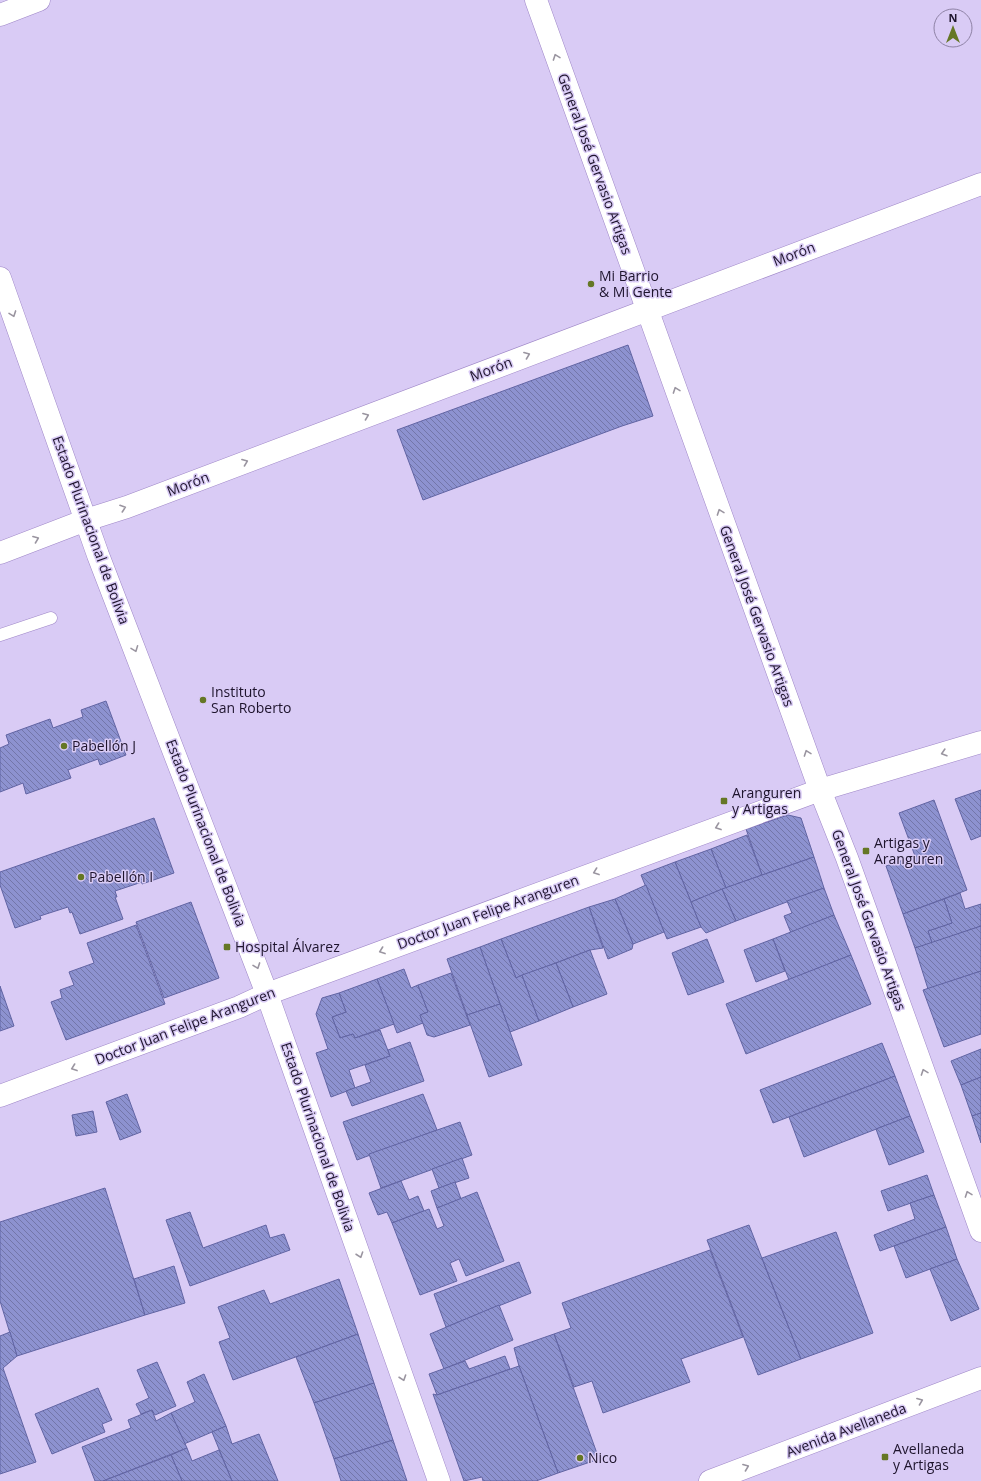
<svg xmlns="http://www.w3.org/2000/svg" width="981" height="1481" viewBox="0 0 981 1481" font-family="'Open Sans',sans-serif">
  <defs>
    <pattern id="building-back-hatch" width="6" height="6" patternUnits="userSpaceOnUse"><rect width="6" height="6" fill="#8d92d0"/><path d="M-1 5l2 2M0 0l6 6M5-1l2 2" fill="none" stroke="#7376a9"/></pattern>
  </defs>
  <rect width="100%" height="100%" fill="#d9cbf5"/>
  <g fill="url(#building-back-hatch)" stroke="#6164a3">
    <polygon points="628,345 653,416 622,426 423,500 397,430"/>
    <polygon points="106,701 126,755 100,765 98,759 68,770 71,778 26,794 23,783 0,792 0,748 9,744 6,735 50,719 53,728 83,717 81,710"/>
    <polygon points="981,790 981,836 971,840 955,799"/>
    <polygon points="934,800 967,890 903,914 886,866 915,856 899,813"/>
    <polygon points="788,815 801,818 814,857 762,875 746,829"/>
    <polygon points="154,818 174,873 142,884 142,882 115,891 117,897 115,897 123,919 80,934 72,912 70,913 68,907 40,916 41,919 15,928 0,885 0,872"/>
    <polygon points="747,835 762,875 726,888 711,849"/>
    <polygon points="711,849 726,888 691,902 675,862"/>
    <polygon points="814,857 824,888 736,921 722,889"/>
    <polygon points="675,862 701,927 667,939 641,875"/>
    <polygon points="646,885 664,932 633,944 615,899"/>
    <polygon points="824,888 834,915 791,933 784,916 792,913 787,901"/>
    <polygon points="722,889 736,921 706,933 701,927 691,902"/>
    <polygon points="960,893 965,909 981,904 981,926 932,943 928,931 952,923 944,899"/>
    <polygon points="615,899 633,944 632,949 608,959 589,907"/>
    <polygon points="944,899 952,923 928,931 932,943 915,948 903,914"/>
    <polygon points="191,902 219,978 164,998 136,922"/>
    <polygon points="589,907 603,948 590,950 516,978 501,939"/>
    <polygon points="834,915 851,955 789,980 773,939"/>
    <polygon points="136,925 165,1004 66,1040 51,1002 62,998 60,990 74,985 69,972 94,963 87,943"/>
    <polygon points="981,926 981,971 928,989 915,948"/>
    <polygon points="501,939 516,978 522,975 539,1021 510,1032 480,947"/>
    <polygon points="707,939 724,982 688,995 672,953"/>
    <polygon points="773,939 785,971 756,982 744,950"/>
    <polygon points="480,947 500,1004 467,1015 447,959"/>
    <polygon points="590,950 607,994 573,1007 556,963"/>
    <polygon points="851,955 871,1004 746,1054 726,1004"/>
    <polygon points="556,963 573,1007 539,1021 522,975"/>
    <polygon points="404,969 411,988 418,985 428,1012 420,1015 423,1023 397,1033 377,979"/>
    <polygon points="981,971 981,1034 944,1047 923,990"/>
    <polygon points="451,973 470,1025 434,1037 427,1035 420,1015 428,1012 418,985"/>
    <polygon points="377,979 394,1024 355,1038 353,1034 340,1038 332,1017 346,1012 339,993"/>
    <polygon points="0,986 14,1026 0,1031"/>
    <polygon points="339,993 346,1012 332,1017 340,1038 353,1034 355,1038 380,1030 390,1056 349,1070 355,1088 331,1097 316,1053 328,1049 316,1014 322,998"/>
    <polygon points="500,1004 522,1065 489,1077 467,1015"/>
    <polygon points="410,1042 424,1081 352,1106 346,1091 371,1082 365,1065 390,1056 388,1050"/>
    <polygon points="882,1043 895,1076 773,1123 760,1090"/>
    <polygon points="981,1049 981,1077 961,1085 951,1061"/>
    <polygon points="895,1076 910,1116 804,1157 789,1117"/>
    <polygon points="981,1077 981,1113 972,1116 961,1085"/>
    <polygon points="127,1094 141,1132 120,1140 106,1102"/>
    <polygon points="423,1094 437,1130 357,1160 343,1122"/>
    <polygon points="93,1111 97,1132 76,1136 72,1115"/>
    <polygon points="981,1113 981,1143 972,1116"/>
    <polygon points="910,1116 924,1152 889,1165 876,1129"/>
    <polygon points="460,1122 472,1155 381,1188 369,1154"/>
    <polygon points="462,1158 469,1178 439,1188 432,1169"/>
    <polygon points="927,1175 934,1195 888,1211 881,1191"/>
    <polygon points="401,1181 409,1200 418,1196 424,1211 392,1223 387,1212 378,1215 369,1193"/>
    <polygon points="455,1182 461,1199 437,1208 431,1191"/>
    <polygon points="105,1188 145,1315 17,1356 0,1301 0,1222"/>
    <polygon points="477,1192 504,1261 466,1276 459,1259 450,1263 457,1281 420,1295 392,1223 429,1209 437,1229 444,1226 437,1208"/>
    <polygon points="934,1195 946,1227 880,1251 874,1235 915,1219 910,1203"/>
    <polygon points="190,1212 203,1248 266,1225 270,1238 284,1234 290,1250 190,1286 166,1220"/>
    <polygon points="749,1225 801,1359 758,1375 707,1240"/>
    <polygon points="946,1227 957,1259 906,1278 894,1246"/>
    <polygon points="836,1232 873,1333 801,1359 762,1258"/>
    <polygon points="710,1250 743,1337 681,1359 690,1382 603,1413 592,1381 574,1387 554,1334 571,1328 562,1303"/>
    <polygon points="957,1259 979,1309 951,1321 930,1269"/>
    <polygon points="519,1262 531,1293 446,1327 434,1294"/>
    <polygon points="174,1266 185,1303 145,1315 134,1279"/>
    <polygon points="339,1279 358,1334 233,1380 219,1342 230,1338 218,1307 264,1290 270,1304"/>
    <polygon points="499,1305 513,1340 444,1369 430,1334"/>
    <polygon points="10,1332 17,1356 3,1368 36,1462 0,1474 0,1336"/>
    <polygon points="358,1334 374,1383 314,1403 296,1357"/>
    <polygon points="554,1334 599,1459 558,1473 519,1366 514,1348"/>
    <polygon points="505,1356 510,1369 437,1395 429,1374 465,1361 469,1369"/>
    <polygon points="157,1362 176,1406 155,1415 152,1410 141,1414 136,1404 149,1398 137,1370"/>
    <polygon points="519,1366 558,1473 536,1481 483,1481 482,1477 464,1481 433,1394 437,1395"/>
    <polygon points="204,1374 226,1426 184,1444 171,1413 195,1402 187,1382"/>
    <polygon points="374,1383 393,1440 334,1459 314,1403"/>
    <polygon points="98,1388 112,1420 102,1424 105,1432 52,1454 35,1414"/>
    <polygon points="152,1410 156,1421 171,1413 187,1448 103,1481 95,1481 82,1447 131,1428 128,1420"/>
    <polygon points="226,1426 232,1444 259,1434 278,1481 232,1481 212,1432"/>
    <polygon points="393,1440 407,1481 341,1481 334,1459"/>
    <polygon points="187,1448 192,1461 219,1450 232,1481 182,1481 171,1455"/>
    <polygon points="171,1455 182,1481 103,1481"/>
  </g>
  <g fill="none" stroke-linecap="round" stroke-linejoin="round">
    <defs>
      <polyline id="lane" points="0,635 51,618"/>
      <g id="street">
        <polyline points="536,0 820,790 847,858 981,1231"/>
        <polyline points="0,15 39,0"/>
        <polyline points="0,278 98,555 267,994 439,1481"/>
        <polyline points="0,553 86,520 127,507 981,184"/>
        <polyline points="0,1096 239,1007 267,994 820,790 981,742"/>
      </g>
      <polyline id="secondary" points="710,1481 981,1378"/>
    </defs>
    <use href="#lane" stroke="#9e86c7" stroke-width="13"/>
    <use href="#street" stroke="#9e86c7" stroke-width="23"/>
    <use href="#secondary" stroke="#9e86c7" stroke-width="23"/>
    <use href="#lane" stroke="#fff" stroke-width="12"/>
    <use href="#street" stroke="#fff" stroke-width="22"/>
    <use href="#secondary" stroke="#fff" stroke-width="22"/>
  </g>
  <defs><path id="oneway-chevron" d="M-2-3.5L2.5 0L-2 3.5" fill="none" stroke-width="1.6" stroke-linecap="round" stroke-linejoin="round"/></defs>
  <g stroke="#9a95a0">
    <use href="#oneway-chevron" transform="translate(556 57) rotate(-110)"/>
    <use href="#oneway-chevron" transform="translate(13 314) rotate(70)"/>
    <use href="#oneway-chevron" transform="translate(527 355) rotate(-21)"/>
    <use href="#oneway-chevron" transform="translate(676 390) rotate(-110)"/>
    <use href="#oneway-chevron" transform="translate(366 416) rotate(-21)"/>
    <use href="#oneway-chevron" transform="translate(245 462) rotate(-21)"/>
    <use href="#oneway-chevron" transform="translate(123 508) rotate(-19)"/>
    <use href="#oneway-chevron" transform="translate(720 512) rotate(-110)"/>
    <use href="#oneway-chevron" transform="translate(36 539) rotate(-21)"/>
    <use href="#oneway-chevron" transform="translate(135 649) rotate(69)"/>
    <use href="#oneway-chevron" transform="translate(807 753) rotate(-110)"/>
    <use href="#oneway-chevron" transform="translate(944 753) rotate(163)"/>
    <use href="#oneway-chevron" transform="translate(718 827) rotate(160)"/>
    <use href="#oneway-chevron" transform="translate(596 872) rotate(160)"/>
    <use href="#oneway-chevron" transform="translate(382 951) rotate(160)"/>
    <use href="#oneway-chevron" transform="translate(257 966) rotate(70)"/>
    <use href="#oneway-chevron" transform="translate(74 1068) rotate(160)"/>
    <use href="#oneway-chevron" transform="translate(924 1072) rotate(-110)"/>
    <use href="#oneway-chevron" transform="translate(968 1194) rotate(-110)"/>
    <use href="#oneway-chevron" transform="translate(360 1255) rotate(71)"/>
    <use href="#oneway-chevron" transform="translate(403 1378) rotate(71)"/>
    <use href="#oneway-chevron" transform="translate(920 1401) rotate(-21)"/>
    <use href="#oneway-chevron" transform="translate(746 1467) rotate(-21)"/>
  </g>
  <g fill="#657725" stroke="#d9cbf5" stroke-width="1.5">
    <circle cx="591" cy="284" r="4"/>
    <circle cx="203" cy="700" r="4"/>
    <circle cx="64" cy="746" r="4"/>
    <rect x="720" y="797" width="8" height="8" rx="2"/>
    <rect x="862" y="847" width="8" height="8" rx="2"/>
    <circle cx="81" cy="877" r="4"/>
    <rect x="223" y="943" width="8" height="8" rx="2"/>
    <rect x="881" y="1453" width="8" height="8" rx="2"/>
    <circle cx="580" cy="1458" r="4"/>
  </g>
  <g text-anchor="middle" stroke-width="3" stroke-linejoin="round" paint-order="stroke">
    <g font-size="14" fill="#1e142d" stroke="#d9cbf5">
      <text transform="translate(595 164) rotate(70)" y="5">General José Gervasio Artigas</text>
      <text transform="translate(794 254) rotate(-21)" y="5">Morón</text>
      <text transform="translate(491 369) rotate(-21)" y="5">Morón</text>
      <text transform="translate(188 484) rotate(-21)" y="5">Morón</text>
      <text transform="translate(91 530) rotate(70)" y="5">Estado Plurinacional de Bolivia</text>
      <text transform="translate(757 616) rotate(70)" y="5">General José Gervasio Artigas</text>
      <text transform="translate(206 833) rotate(69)" y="5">Estado Plurinacional de Bolivia</text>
      <text transform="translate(488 912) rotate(-20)" y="5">Doctor Juan Felipe Aranguren</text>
      <text transform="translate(869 920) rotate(70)" y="5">General José Gervasio Artigas</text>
      <text transform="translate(185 1026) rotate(-21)" y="5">Doctor Juan Felipe Aranguren</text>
      <text transform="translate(318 1137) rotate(71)" y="5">Estado Plurinacional de Bolivia</text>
      <text transform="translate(846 1430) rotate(-21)" y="5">Avenida Avellaneda</text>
    </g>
    <g font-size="14" fill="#1e142d" stroke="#d9cbf5" text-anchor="start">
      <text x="599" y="281">Mi Barrio<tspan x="599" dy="16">&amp; Mi Gente</tspan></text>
      <text x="211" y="697">Instituto<tspan x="211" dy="16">San Roberto</tspan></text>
      <text x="72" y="751">Pabellón J</text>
      <text x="732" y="798">Aranguren<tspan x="732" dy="16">y Artigas</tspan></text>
      <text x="874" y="848">Artigas y<tspan x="874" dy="16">Aranguren</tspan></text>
      <text x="89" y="882">Pabellón I</text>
      <text x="235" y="952">Hospital Álvarez</text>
      <text x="893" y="1454">Avellaneda<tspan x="893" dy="16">y Artigas</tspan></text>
      <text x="588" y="1463">Nico</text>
    </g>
  </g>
  <g transform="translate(953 28)"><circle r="19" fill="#d9cbf5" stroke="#8e82a5"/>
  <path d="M0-3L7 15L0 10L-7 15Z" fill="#657725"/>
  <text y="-6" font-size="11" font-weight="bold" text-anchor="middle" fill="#1e142d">N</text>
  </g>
</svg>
